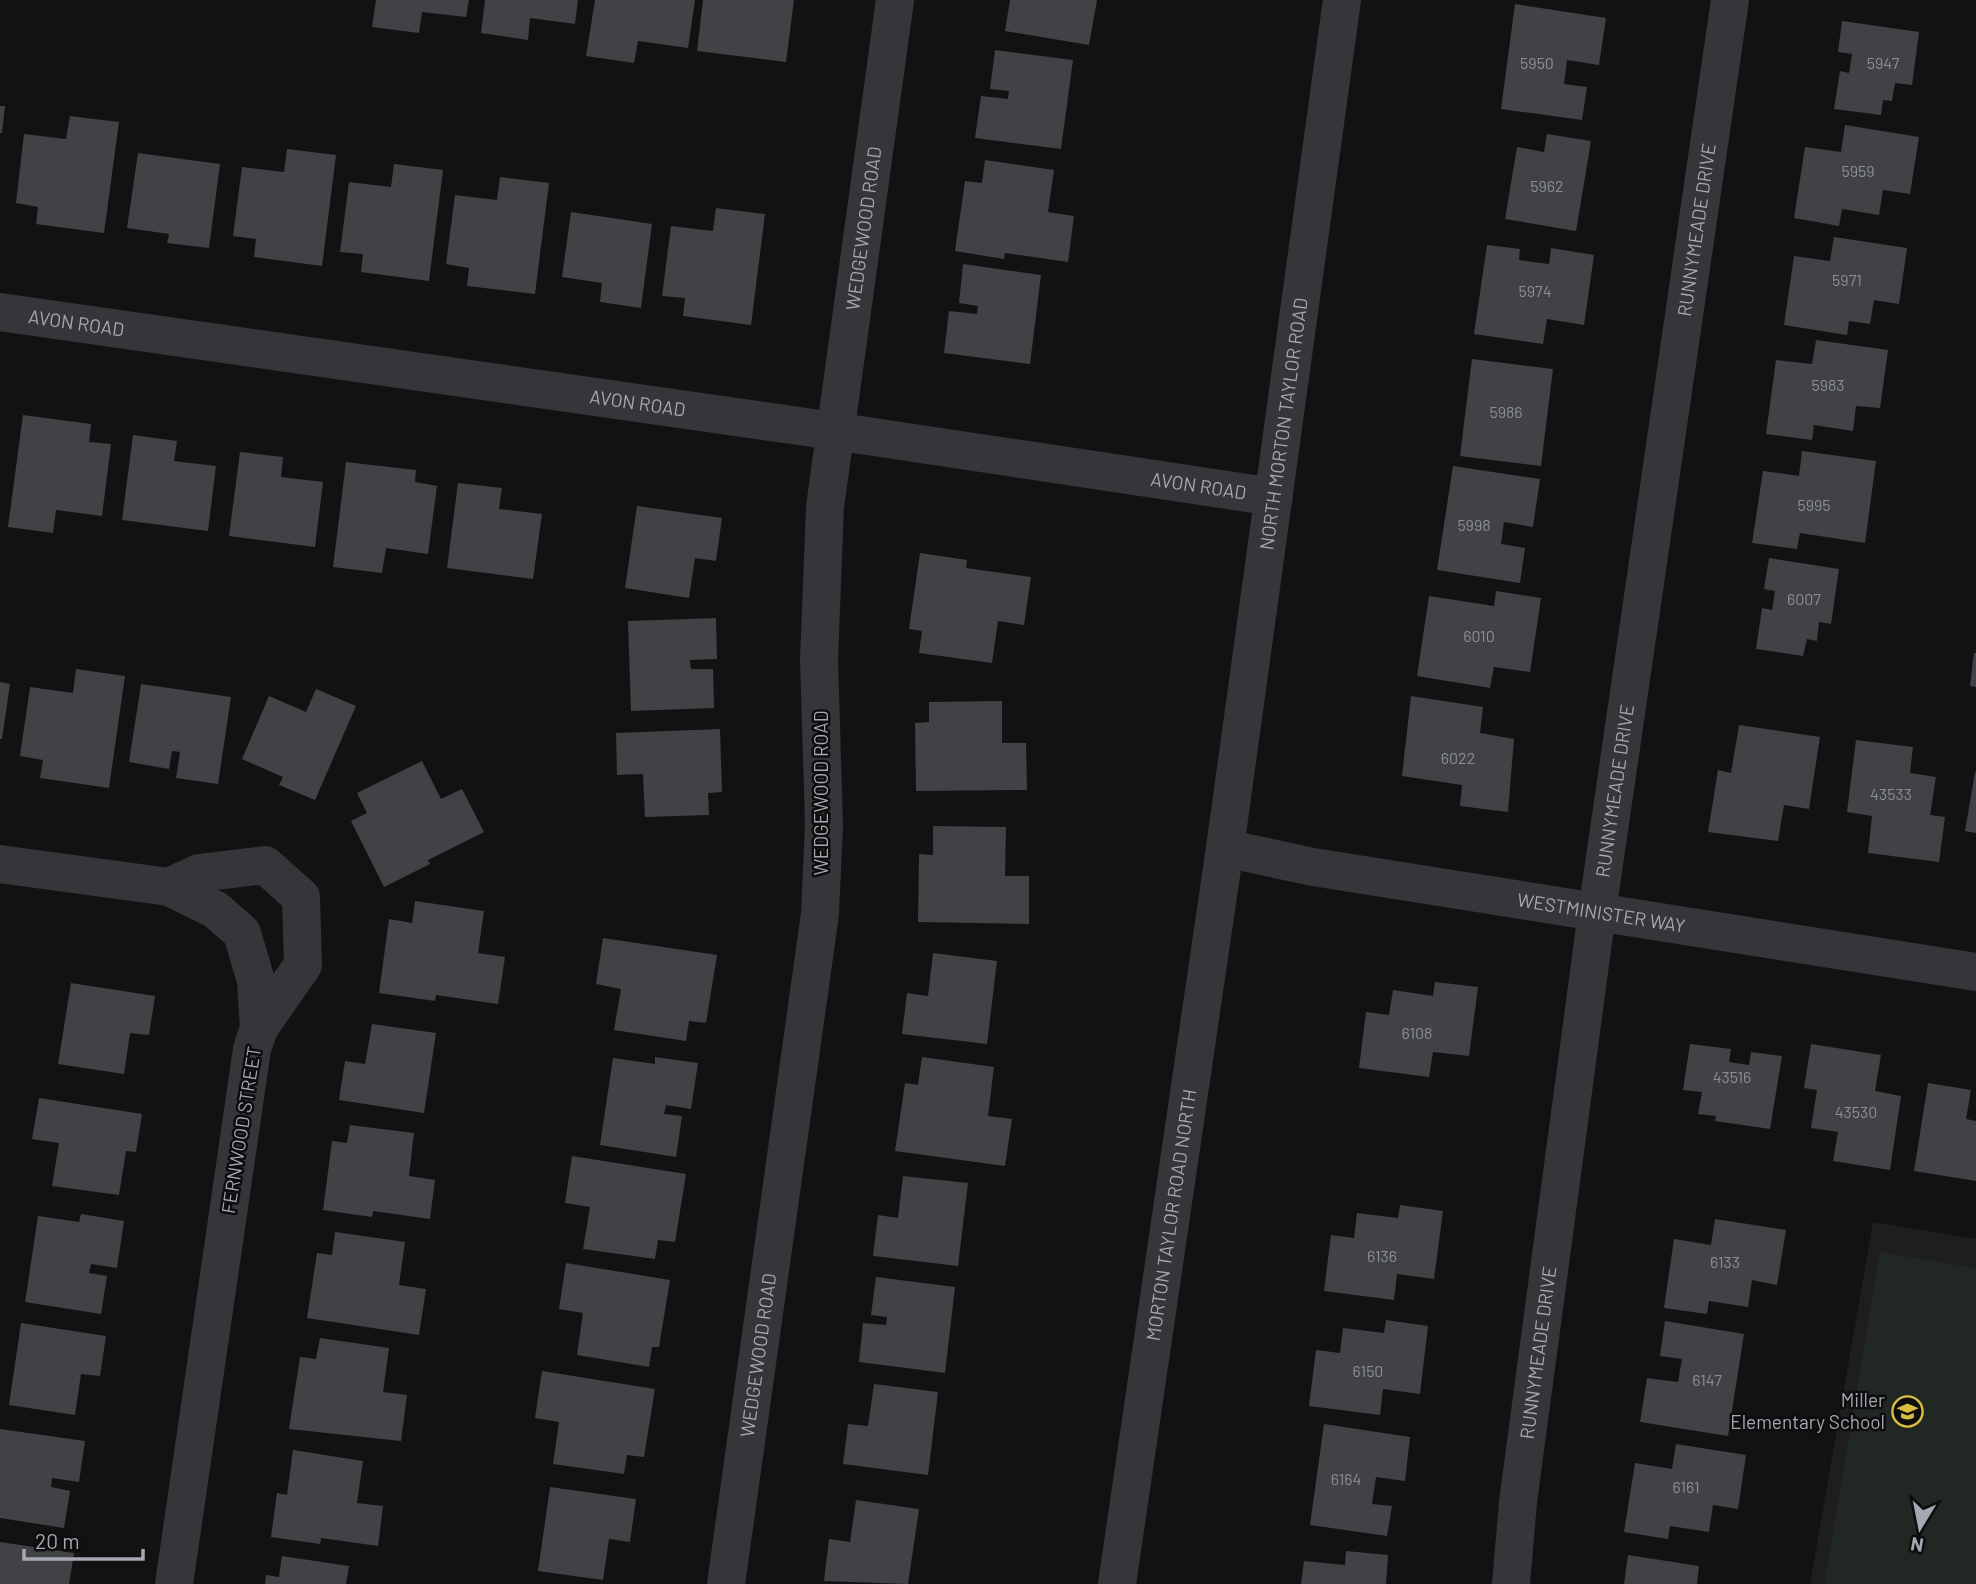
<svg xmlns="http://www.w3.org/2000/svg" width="1976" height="1584" viewBox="0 0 1976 1584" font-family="Barlow,sans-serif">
  <rect width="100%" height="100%" fill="#121213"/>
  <polygon fill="#1e1e20" points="1873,1222 1976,1239 1976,1584 1810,1584"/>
  <polygon fill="#212722" points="1880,1252 1976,1268 1976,1584 1824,1584"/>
  <g fill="#414246">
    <polygon points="376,0 469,0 466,17 422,12 419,33 372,27"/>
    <polygon points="485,0 578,0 575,24 530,18 528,40 481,33"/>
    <polygon points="595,0 695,0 688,48 638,41 634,63 586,56"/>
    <polygon points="703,0 794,0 786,62 697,51"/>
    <polygon points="1010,0 1097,0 1089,45 1005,31"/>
    <polygon points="1515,4 1606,18 1599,65 1567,60 1564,84 1587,87 1582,120 1501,109"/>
    <polygon points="1842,21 1919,32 1912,85 1895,83 1892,101 1883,100 1881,115 1834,109 1840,71 1849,73 1852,54 1838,52"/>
    <polygon points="995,50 1073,60 1061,149 975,138 981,96 1008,99 1009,91 990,89"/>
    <polygon points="0,106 5,106 2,133 0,133"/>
    <polygon points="70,116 119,122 104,233 36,224 38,207 16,203 24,134 66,139"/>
    <polygon points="1845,125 1919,137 1910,194 1883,190 1879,215 1842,209 1839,226 1794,218 1805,147 1841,152"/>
    <polygon points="1547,134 1591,141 1576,231 1505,219 1517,147 1544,152"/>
    <polygon points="287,149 336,155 322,266 254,257 256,239 233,236 242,167 284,172"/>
    <polygon points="138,153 220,164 209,248 167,243 169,234 127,228"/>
    <polygon points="985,160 1054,170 1048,212 1074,216 1068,262 1005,253 1004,259 955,251 965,181 982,183"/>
    <polygon points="394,164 443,170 429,281 361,272 363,254 340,252 349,182 391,187"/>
    <polygon points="500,177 549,183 535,294 467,286 469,268 446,264 455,195 497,200"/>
    <polygon points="716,208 765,214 751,325 683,316 685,298 662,296 671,226 713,231"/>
    <polygon points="571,212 652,224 641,308 600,302 602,283 562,277"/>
    <polygon points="1834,237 1907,248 1899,304 1874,300 1870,324 1849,321 1847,335 1784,325 1794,256 1830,261"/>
    <polygon points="1487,245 1520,249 1519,260 1549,264 1551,248 1594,255 1584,325 1547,319 1543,344 1474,334"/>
    <polygon points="963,264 1041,275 1030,364 944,353 949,311 977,314 978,306 959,303"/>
    <polygon points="1816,340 1888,350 1880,408 1856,406 1853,431 1814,425 1812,440 1766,434 1776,360 1812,364"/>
    <polygon points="1472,359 1553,369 1541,466 1460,456"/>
    <polygon points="23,415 91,424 89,442 111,444 102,516 56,510 53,533 8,527"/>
    <polygon points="133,435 177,441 174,461 216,466 208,531 122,520"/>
    <polygon points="1802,451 1876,461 1865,543 1800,533 1797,549 1752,543 1763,471 1799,476"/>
    <polygon points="240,452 283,457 281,477 323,482 315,547 229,536"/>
    <polygon points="346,462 416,470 415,482 437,486 428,554 386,548 382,573 333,567"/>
    <polygon points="1453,466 1540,479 1533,527 1504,522 1501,544 1525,548 1520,583 1437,570"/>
    <polygon points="458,483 502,488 499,509 542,514 533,579 447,568"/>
    <polygon points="637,506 722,518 716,561 695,558 689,598 625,588"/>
    <polygon points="920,553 967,560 966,568 1031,577 1024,625 998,621 992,663 919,653 922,631 909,629"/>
    <polygon points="1769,558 1839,569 1831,624 1819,622 1817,641 1807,639 1803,656 1756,649 1762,608 1772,610 1775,591 1764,589"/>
    <polygon points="1496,591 1541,598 1530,672 1494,667 1490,688 1417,676 1429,596 1494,606"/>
    <polygon points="716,618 717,659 690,660 691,669 713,669 714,708 631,711 628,621"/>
    <polygon points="1974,653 1976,653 1976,687 1970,686"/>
    <polygon points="76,669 125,676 109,788 40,778 43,760 20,756 30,687 73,693"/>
    <polygon points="0,682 10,684 2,739 0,739"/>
    <polygon points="141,684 231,697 218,784 176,778 180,752 172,751 169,769 129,762"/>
    <polygon points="316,689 356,706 315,800 279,785 283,777 242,759 269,696 306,712"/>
    <polygon points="1411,696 1483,707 1480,733 1514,739 1508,812 1460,806 1462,785 1402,776"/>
    <polygon points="1002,701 1002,743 1026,743 1027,790 916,791 915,723 929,722 929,702"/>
    <polygon points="1739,725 1820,737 1809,809 1784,805 1778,841 1708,832 1718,770 1731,773"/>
    <polygon points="720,729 722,792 708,793 709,815 645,817 643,774 617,775 616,733"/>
    <polygon points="1856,740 1913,747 1910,773 1936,777 1930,815 1945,817 1939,862 1868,853 1872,816 1847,812"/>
    <polygon points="422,761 441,799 462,789 484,832 428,860 430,864 384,887 351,821 367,813 357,793"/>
    <polygon points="1975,772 1976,772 1976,833 1965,831"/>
    <polygon points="933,826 1006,827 1005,876 1029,876 1029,924 918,922 919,854 933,855"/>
    <polygon points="415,901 484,911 478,953 505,957 498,1004 436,995 435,1001 379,993 389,919 412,923"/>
    <polygon points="603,938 717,955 706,1023 689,1021 686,1041 614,1030 621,989 596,984"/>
    <polygon points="933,953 997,961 987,1044 902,1034 907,993 928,996"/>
    <polygon points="1435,982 1478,987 1469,1056 1433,1052 1429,1077 1359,1068 1366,1012 1389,1015 1393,990 1433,996"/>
    <polygon points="71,983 155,996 149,1035 130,1033 124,1074 58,1064"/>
    <polygon points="372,1024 436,1033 424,1113 339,1100 345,1061 365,1064"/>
    <polygon points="1690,1044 1731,1049 1729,1062 1749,1065 1751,1052 1782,1056 1770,1129 1715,1121 1716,1116 1698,1114 1702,1092 1683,1090"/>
    <polygon points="1811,1044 1881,1055 1875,1091 1901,1096 1890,1170 1833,1161 1838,1132 1811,1128 1817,1090 1804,1088"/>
    <polygon points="655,1057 698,1063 691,1109 666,1105 664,1114 682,1116 676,1157 600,1145 613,1058 655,1064"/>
    <polygon points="922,1057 994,1067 988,1116 1012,1119 1005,1166 895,1151 905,1083 918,1085"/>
    <polygon points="1928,1083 1971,1090 1966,1119 1976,1121 1976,1181 1914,1171"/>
    <polygon points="39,1098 142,1114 136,1152 126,1151 119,1195 52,1186 59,1143 32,1139"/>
    <polygon points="350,1125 414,1133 409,1176 435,1180 430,1219 373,1211 372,1217 323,1210 332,1141 347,1143"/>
    <polygon points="572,1156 686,1174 675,1242 658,1240 655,1259 583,1249 590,1207 565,1203"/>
    <polygon points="903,1176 968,1183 958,1266 873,1256 878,1215 898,1218"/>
    <polygon points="1400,1205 1443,1211 1434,1279 1397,1274 1394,1300 1324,1291 1331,1235 1354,1238 1357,1213 1398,1218"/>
    <polygon points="81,1214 124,1221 117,1268 91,1264 89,1273 107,1276 101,1314 25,1302 38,1216 79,1222"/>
    <polygon points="1715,1219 1786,1230 1777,1285 1752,1280 1748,1307 1709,1301 1707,1314 1664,1308 1674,1239 1711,1245"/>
    <polygon points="335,1232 405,1242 399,1285 426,1289 419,1335 307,1318 317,1253 332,1255"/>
    <polygon points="566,1263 670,1280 659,1347 652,1347 649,1367 577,1355 583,1313 559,1309"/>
    <polygon points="876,1277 955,1287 945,1373 859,1362 863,1323 886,1325 887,1317 871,1315"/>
    <polygon points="1386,1320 1428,1326 1420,1394 1383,1389 1380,1415 1309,1406 1316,1350 1340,1353 1343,1328 1384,1333"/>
    <polygon points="1665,1321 1744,1334 1728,1436 1640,1422 1647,1378 1678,1382 1682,1359 1660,1356"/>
    <polygon points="21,1323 106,1336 100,1376 81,1374 75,1415 9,1405"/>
    <polygon points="320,1338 389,1348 383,1392 407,1395 401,1441 289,1429 300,1357 316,1359"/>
    <polygon points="542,1371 655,1389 644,1457 627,1455 624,1474 553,1464 559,1422 535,1418"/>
    <polygon points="874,1384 938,1392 928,1475 843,1464 848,1424 868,1426"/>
    <polygon points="1324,1424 1410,1437 1405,1481 1376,1477 1372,1504 1392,1506 1387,1536 1310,1525"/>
    <polygon points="0,1429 85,1441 79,1482 52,1478 51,1487 70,1491 64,1528 0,1518"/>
    <polygon points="1676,1444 1746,1455 1738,1509 1713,1505 1709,1532 1670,1526 1668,1539 1624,1532 1635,1463 1672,1469"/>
    <polygon points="293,1450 363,1461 357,1503 383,1506 378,1546 321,1538 320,1544 271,1537 277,1493 287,1495"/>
    <polygon points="550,1487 636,1499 630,1542 609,1539 603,1580 538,1571"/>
    <polygon points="856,1500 919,1509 908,1584 824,1581 829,1539 850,1542"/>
    <polygon points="0,1542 74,1553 69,1584 0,1584"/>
    <polygon points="1346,1551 1388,1555 1386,1584 1301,1584 1304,1561 1345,1565"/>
    <polygon points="1628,1555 1699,1566 1697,1584 1624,1584"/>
    <polygon points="282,1556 349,1566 346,1584 265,1584 266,1575 279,1577"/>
  </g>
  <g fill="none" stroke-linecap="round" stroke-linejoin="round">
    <g stroke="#35353a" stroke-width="38">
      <path id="s1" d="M0,312L834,431L1274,497"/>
      <path id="s2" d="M1225,848L1313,867L1976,972"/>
      <polyline points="0,864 169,887 216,910 242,933 256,981 259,1028 252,1049 174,1584"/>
      <polyline points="169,887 199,873 265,865 301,897 303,965 259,1028"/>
      <path id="s3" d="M726,1584L820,914L824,825L819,660L825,507L895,0"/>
      <path id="s4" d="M1511,1584L1518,1502L1597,912L1730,0"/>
    </g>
    <path stroke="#35353a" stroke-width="38" id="s5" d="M1117,1584L1225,848L1342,0"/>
  </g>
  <defs>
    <symbol id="school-ring" viewBox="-11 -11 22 22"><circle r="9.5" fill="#0d0d0e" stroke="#dabe43" stroke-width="1.5"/><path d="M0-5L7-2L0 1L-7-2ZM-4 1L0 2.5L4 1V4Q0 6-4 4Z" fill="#dabe43"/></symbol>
  </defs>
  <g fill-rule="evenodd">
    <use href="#school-ring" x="1890" y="1394" width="35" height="35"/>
  </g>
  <g text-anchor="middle" stroke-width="5" stroke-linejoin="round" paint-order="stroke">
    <g font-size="16" fill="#8c8e97">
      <text x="1537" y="69">5950</text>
      <text x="1883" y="69">5947</text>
      <text x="1858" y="177">5959</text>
      <text x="1547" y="192">5962</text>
      <text x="1847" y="286">5971</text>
      <text x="1535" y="297">5974</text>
      <text x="1828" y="391">5983</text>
      <text x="1506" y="418">5986</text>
      <text x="1814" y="511">5995</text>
      <text x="1474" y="531">5998</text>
      <text x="1804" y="605">6007</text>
      <text x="1479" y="642">6010</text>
      <text x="1458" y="764">6022</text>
      <text x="1891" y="800">43533</text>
      <text x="1417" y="1039">6108</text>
      <text x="1732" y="1083">43516</text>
      <text x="1856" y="1118">43530</text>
      <text x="1382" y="1262">6136</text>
      <text x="1725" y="1268">6133</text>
      <text x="1368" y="1377">6150</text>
      <text x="1707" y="1386">6147</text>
      <text x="1346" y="1485">6164</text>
      <text x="1686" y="1493">6161</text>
    </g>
    <g font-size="19" fill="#a5a7b2" stroke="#0d0d0e">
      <text dy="7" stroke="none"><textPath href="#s3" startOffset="1365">WEDGEWOOD ROAD</textPath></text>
      <text dy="7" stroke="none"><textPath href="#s4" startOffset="1367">RUNNYMEADE DRIVE</textPath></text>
      <text dy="7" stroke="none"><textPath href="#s1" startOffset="77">AVON ROAD</textPath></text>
      <text dy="7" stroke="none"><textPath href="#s1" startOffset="644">AVON ROAD</textPath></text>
      <text dy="7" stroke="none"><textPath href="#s5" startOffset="1172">NORTH MORTON TAYLOR ROAD</textPath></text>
      <text dy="7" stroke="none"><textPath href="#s1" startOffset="1211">AVON ROAD</textPath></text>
      <text dy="7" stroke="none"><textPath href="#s4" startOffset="800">RUNNYMEADE DRIVE</textPath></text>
      <text transform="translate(821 793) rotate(-90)" y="7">WEDGEWOOD ROAD</text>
      <text dy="7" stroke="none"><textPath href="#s2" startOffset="382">WESTMINISTER WAY</textPath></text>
      <text transform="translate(241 1130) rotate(-81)" y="7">FERNWOOD STREET</text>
      <text dy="7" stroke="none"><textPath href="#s5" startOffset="373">MORTON TAYLOR ROAD NORTH</textPath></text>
      <text dy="7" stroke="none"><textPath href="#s4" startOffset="233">RUNNYMEADE DRIVE</textPath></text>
      <text dy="7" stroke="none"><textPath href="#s3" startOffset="231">WEDGEWOOD ROAD</textPath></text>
    </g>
    <g font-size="19" fill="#a5a7b2" stroke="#0d0d0e" text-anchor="end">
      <text x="1885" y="1407">Miller<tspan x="1885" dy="22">Elementary School</tspan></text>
    </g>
  </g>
  <g transform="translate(1920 1528) rotate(190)" stroke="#0d0d0e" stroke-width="5" paint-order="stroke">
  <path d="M0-5L12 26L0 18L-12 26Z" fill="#a5a7b2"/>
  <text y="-10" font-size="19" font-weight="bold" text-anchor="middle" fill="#a5a7b2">N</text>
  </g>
  <path d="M24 1549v10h119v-10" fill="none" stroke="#a5a7b2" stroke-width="3.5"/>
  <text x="35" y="1549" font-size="21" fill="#a5a7b2" stroke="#0d0d0e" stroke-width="5" paint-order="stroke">20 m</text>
</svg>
